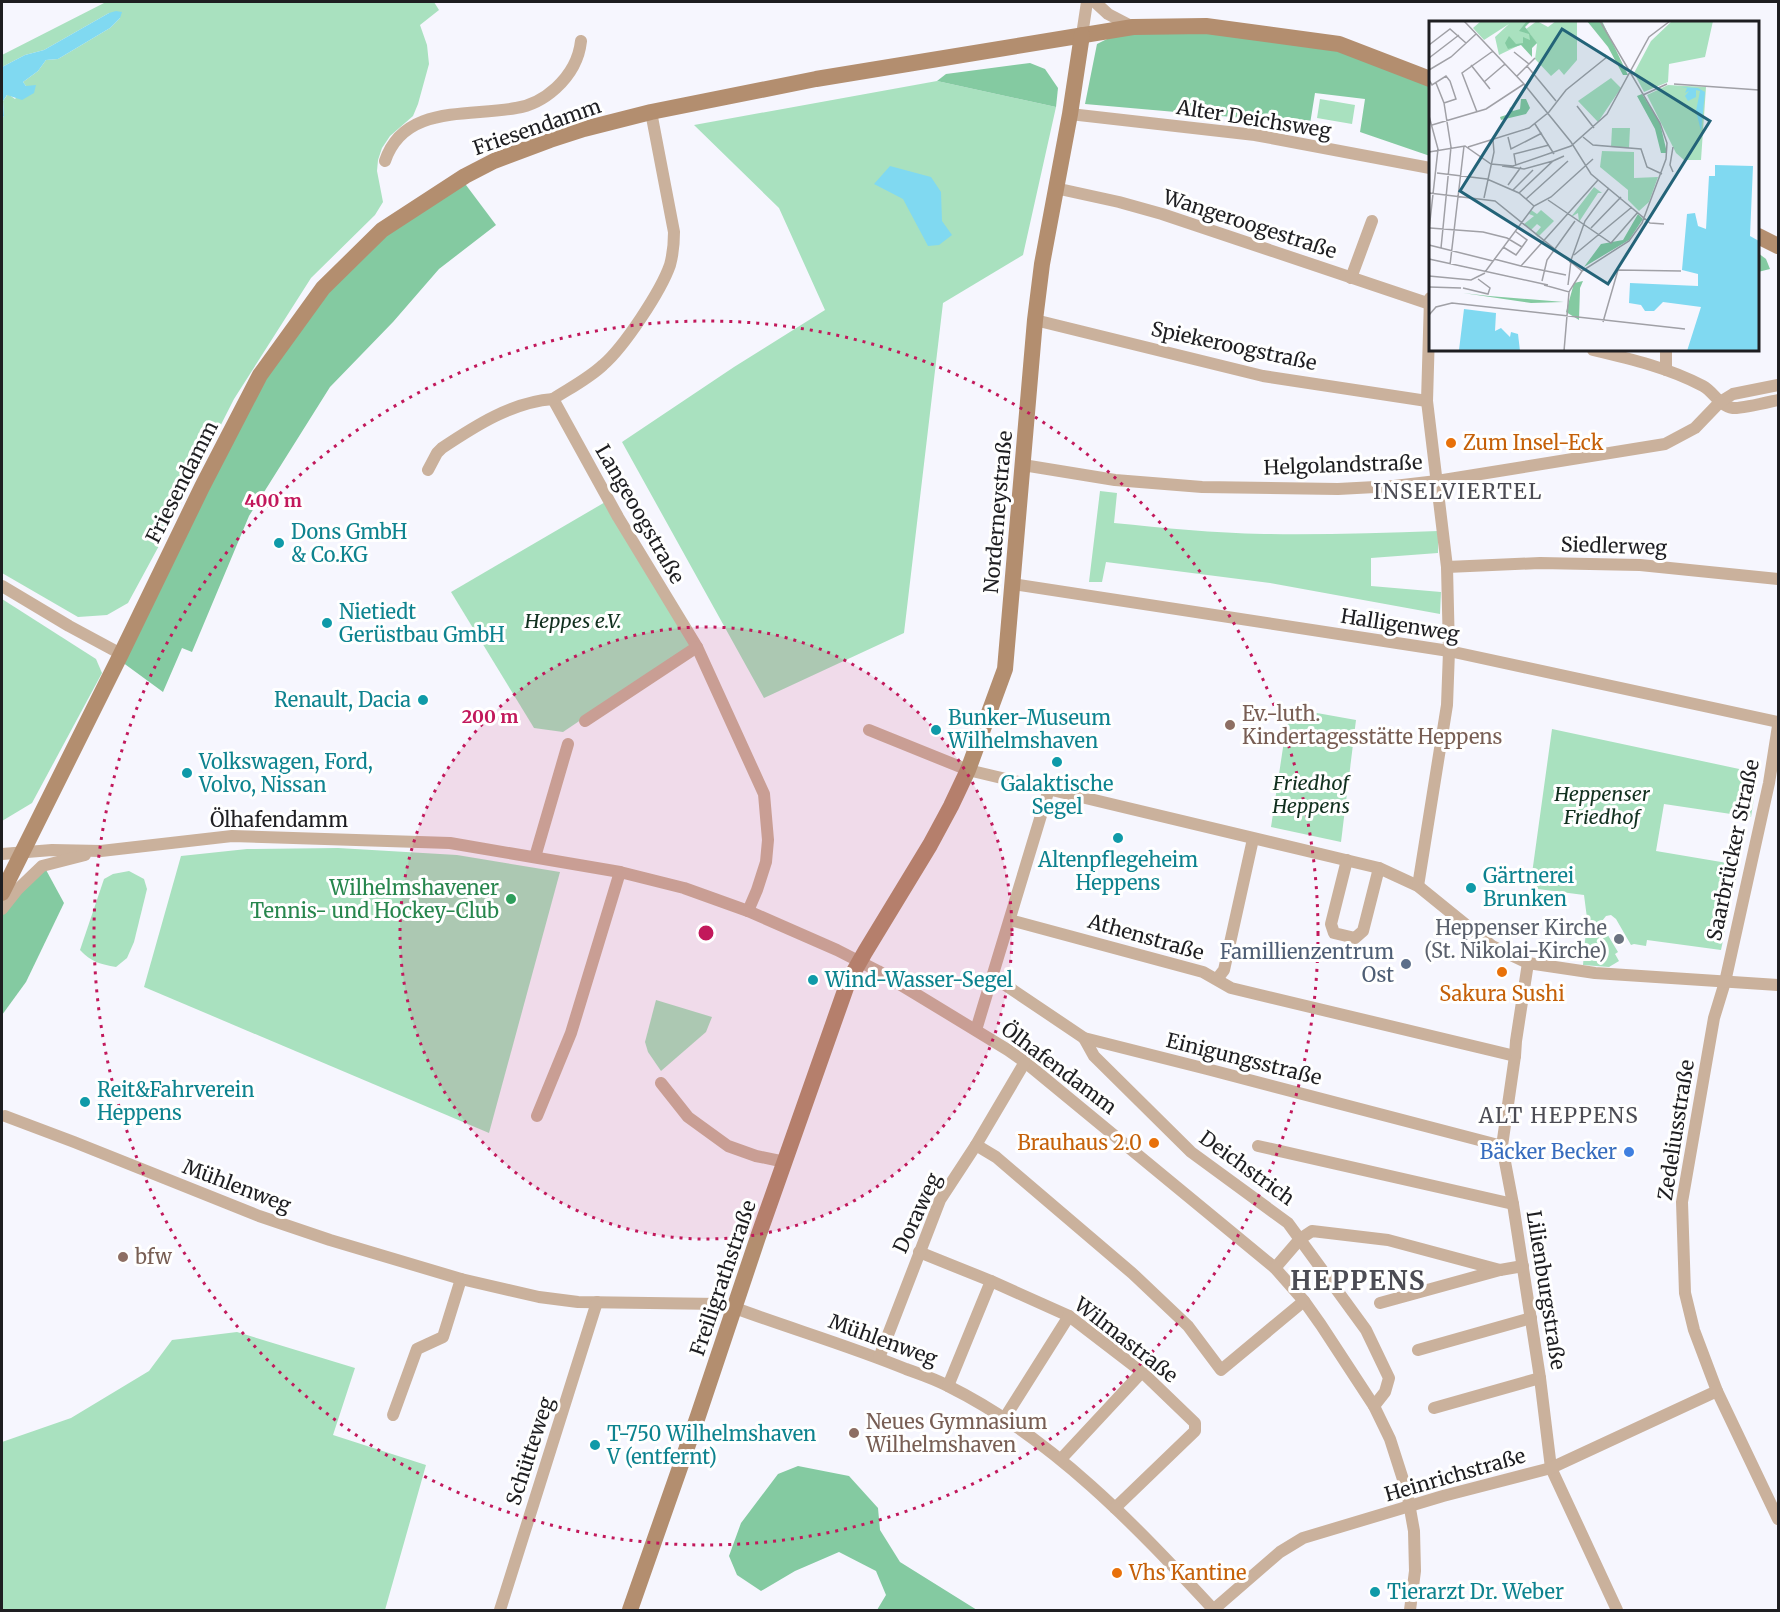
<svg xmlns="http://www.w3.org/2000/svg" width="1780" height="1612" viewBox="0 0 1780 1612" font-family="Merriweather,serif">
  <rect width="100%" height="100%" fill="#f6f6fe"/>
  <g fill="#a9e1bf">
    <polygon points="106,2 434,2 439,10 420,25 427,45 429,64 418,104 413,116 390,136 382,148 378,160 377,171 383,202 375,215 311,278 234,399 167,531 128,603 107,615 78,617 2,573 2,119 4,116 3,101 8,94 15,99 26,86 23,82 38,71 46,60 58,59 110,28 120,18 109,13 44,50 25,55 2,67 2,55"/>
    <polygon points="937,81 1056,107 1023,255 943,303 904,633 764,698 622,442 734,367 825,310 779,208 694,125"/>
    <polygon points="1320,99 1355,105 1352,124 1317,118"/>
    <path d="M1100,491L1117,493L1114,523C1164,528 1214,533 1264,534C1322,535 1380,533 1438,531V553L1371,558V586L1441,592L1440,614L1270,583L1106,562L1102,582H1089Z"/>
    <polygon points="607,501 692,645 563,732 534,728 451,592"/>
    <polygon points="2,599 96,659 102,673 32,803 2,821"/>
    <polygon points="1289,708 1356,720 1341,842 1271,827"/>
    <polygon points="1552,729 1758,773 1751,817 1664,804 1656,851 1739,865 1721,950 1647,940 1646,946 1634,944 1631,945 1616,919 1611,915 1606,916 1602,921 1603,927 1618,952 1615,954 1619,961 1609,967 1583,965 1587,918 1584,895 1530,888"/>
    <polygon points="338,848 457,855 560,872 489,1133 144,987 181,856 247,849"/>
    <path d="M129,871L144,879L147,889L134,942L127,958L116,967C100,964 91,962 80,950L104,879L113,874Z"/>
    <polygon points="656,1000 712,1017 706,1032 661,1071 648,1052 645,1042"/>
    <polygon points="237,1332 355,1368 333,1435 426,1465 385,1610 2,1610 2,1442 71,1418 149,1371 172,1340"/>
  </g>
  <g fill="#84caa1">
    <polygon points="1206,28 1337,46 1430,81 1430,156 1360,132 1365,99 1315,93 1310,124 1085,104 1097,44 1119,33"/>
    <polygon points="1030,63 1045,69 1058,88 1056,107 937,81 946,74"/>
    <polygon points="463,181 496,225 439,269 393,322 330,387 249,516 192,652 182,648 163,692 122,662 263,378 326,290 385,234"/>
    <polygon points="1758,253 1766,259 1770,269 1758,272"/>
    <polygon points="45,868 64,903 26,982 2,1015 2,911"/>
    <polygon points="798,1466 849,1476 878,1508 880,1530 900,1562 977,1610 877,1610 886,1595 876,1571 839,1552 795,1571 761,1591 737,1575 729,1556 741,1523 778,1474"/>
  </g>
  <g fill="#80d9f1">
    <polygon points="116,11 122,12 120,18 110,28 58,59 46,60 38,71 23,82 26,86 36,85 34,93 22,100 7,95 3,101 4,116 2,119 2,67 25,55 44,50 109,13"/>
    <polygon points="890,166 931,177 941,192 942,221 952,235 939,245 928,246 903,199 874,184"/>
  </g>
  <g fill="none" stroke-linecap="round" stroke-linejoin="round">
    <g stroke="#cab19c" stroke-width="12">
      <polyline points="1095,2 1108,14 1133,27"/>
      <polyline points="1082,35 1087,2"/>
      <path d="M651,112L674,232C674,244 673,254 670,265C661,291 624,347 603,365C588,379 570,388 553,399L618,517L697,647L764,794L768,840L766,862L757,890L748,911"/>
      <polyline points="1070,114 1255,135 1430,168"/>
      <path d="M385,161C404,104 469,117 516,108C530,106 545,98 556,88C570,75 579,60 581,41"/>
      <polyline points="1055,188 1119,202 1162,214 1430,304"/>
      <polyline points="1351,278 1372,221"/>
      <polyline points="1035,320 1263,376 1427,401"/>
      <path d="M1593,350C1631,359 1669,368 1703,386C1714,392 1719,406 1733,408C1741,409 1769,402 1778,400"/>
      <polyline points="1666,370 1666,350"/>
      <polyline points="1023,465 1115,480 1202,487 1338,489 1394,486 1437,481 1665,444 1695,428 1720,402 1733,394 1778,385"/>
      <path d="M428,470L437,453L442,448C475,426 512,402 553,399"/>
      <polyline points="1447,567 1540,563 1640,565 1778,579"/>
      <polyline points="1013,584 1449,651 1778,722"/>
      <polyline points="2,586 69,626 121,654"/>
      <polyline points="585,721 697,647"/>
      <polyline points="1778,726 1769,783 1725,982 1714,1018 1682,1202 1685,1293 1694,1330 1717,1391 1778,1519"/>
      <polyline points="869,730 968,770 1379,868 1418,886 1492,946 1528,963 1595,973 1778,985"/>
      <polyline points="2,854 52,850 101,851 232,836 450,843 620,872 684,888 748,911 837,950 878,971 1008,1050 1025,1062 1275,1268 1304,1301 1321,1325 1374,1406 1390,1439 1407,1492 1414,1531 1415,1571 1410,1610"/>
      <polyline points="535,857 568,744"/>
      <polyline points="1347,860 1331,924 1334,933 1355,938 1363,931 1379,868"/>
      <polyline points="1418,886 1447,705 1449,651 1447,567 1427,401 1430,298"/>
      <polyline points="2,909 17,890 42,866 85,855"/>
      <polyline points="1010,920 1203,972 1231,988 1515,1056"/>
      <polyline points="1528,963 1516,1041 1515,1056 1502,1146 1513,1204 1540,1378 1551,1468 1617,1610"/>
      <polyline points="992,976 1084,1038 1207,1069 1502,1146"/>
      <polyline points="1217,979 1224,970 1253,839"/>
      <polyline points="976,1030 1049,789"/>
      <polyline points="1084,1038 1094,1056 1191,1152 1288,1223 1366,1330 1389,1378 1385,1392 1374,1406"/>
      <polyline points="661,1083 688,1117 728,1146 756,1156 785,1162"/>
      <path d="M5,1116L74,1142L259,1216L330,1240L461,1279L539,1297L578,1302L720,1304L735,1308C792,1329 850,1346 906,1369C920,1374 935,1379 948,1386C1053,1438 1136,1526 1214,1610"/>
      <polyline points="537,1116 571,1033 620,872"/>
      <polyline points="976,1145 996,1157 1132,1273 1188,1326 1221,1370 1304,1301"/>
      <polyline points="1258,1146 1513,1204"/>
      <polyline points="919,1252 991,1281 1069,1316 1142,1372 1195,1423 1195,1431 1115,1508"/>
      <polyline points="1275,1268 1300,1239 1312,1231 1388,1240 1500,1270"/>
      <polyline points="1380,1303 1500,1270 1523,1266"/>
      <polyline points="1418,1350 1531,1318"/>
      <polyline points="879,1358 940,1200 976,1145 1025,1062"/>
      <polyline points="948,1386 991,1281"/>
      <polyline points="1434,1408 1540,1378"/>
      <polyline points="393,1415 417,1349 443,1337 461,1279"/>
      <polyline points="1004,1419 1069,1316"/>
      <polyline points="1061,1459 1142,1372"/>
      <polyline points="500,1610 597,1302"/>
      <polyline points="1213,1610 1280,1552 1303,1538 1443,1496 1551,1468 1717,1391"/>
    </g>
    <g stroke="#b38e6f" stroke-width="16">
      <polyline points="1758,236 1778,246"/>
      <polyline points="2,893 121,654 202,487 260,375 323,288 382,230 465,176 494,161 550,140 584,129 651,112 816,79 1133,27 1206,26 1339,44 1430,79"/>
      <polyline points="630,1610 698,1416 758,1237 848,982 865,952 930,845 951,806 968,770 1005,669 1035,320 1042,264 1070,114 1082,35"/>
    </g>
  </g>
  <circle cx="706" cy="933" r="306" fill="#c2185b" fill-opacity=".12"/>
  <g fill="none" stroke="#c2185b" stroke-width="3" stroke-dasharray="3 6">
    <circle cx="706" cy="933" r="306"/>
    <circle cx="706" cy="933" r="612"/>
  </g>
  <g fill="#e8710a" stroke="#fff" stroke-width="2">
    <circle cx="1451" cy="443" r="6"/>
    <circle cx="1502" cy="972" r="6"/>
    <circle cx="1154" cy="1143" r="6"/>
    <circle cx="1117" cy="1573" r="6"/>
  </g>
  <g fill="#0f9aa8" stroke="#fff" stroke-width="2">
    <circle cx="279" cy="543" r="6"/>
    <circle cx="327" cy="623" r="6"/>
    <circle cx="423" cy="700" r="6"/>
    <circle cx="936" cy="730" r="6"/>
    <circle cx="1057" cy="762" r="6"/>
    <circle cx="187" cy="773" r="6"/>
    <circle cx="1118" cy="838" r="6"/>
    <circle cx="1471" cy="888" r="6"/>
    <circle cx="813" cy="980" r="6"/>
    <circle cx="85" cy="1102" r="6"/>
    <circle cx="595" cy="1445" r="6"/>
    <circle cx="1375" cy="1592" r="6"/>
  </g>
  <g fill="#8d6e63" stroke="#fff" stroke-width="2">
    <circle cx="1230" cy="725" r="6"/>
    <circle cx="123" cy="1257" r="6"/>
    <circle cx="854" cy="1433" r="6"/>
  </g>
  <circle fill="#2e9e5b" stroke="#fff" stroke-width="2" cx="511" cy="899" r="6"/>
  <circle fill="#6b7280" stroke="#fff" stroke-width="2" cx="1619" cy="939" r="6"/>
  <circle fill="#5c6f8a" stroke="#fff" stroke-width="2" cx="1406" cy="964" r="6"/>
  <circle fill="#3f7fe0" stroke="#fff" stroke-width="2" cx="1629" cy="1152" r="6"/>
  <g text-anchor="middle" stroke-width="6" stroke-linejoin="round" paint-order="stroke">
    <g font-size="20" fill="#1e1e21" stroke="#fff">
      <text transform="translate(1254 119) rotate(9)" y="7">Alter Deichsweg</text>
      <text transform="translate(537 127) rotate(-19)" y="7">Friesendamm</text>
      <text transform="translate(1250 224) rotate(18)" y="7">Wangeroogestraße</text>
      <text transform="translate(1234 346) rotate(12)" y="7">Spiekeroogstraße</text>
      <text transform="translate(1343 465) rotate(-2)" y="7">Helgolandstraße</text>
      <text transform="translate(182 482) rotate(-63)" y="7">Friesendamm</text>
      <text transform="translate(998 512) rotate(-85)" y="7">Norderneystraße</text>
      <text transform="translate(640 514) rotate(60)" y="7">Langeoogstraße</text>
      <text transform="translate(1614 546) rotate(2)" y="7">Siedlerweg</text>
      <text transform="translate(1400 625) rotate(9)" y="7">Halligenweg</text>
      <text x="279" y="827">Ölhafendamm</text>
      <text transform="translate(1733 850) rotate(-78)" y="7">Saarbrücker Straße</text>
      <text transform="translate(1146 937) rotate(16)" y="7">Athenstraße</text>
      <text transform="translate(1244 1059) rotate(14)" y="7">Einigungsstraße</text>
      <text transform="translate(1059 1068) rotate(37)" y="7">Ölhafendamm</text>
      <text transform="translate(1676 1130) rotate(-81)" y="7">Zedeliusstraße</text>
      <text transform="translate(1247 1168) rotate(36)" y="7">Deichstrich</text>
      <text transform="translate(237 1186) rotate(21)" y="7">Mühlenweg</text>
      <text transform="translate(917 1213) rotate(-65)" y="7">Doraweg</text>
      <text transform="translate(723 1278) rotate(-71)" y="7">Freiligrathstraße</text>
      <text transform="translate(1546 1290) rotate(81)" y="7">Lilienburgstraße</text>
      <text transform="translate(883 1340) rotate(20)" y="7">Mühlenweg</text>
      <text transform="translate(1126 1340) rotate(38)" y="7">Wilmastraße</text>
      <text transform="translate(530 1451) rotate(-72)" y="7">Schütteweg</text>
      <text transform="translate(1455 1475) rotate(-16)" y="7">Heinrichstraße</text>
    </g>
    <g font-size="20" fill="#c56008" stroke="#fff" text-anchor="start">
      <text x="1463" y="450">Zum Insel-Eck</text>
      <text x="1502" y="1001" text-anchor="middle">Sakura Sushi</text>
      <text x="1142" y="1150" text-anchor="end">Brauhaus 2.0</text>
      <text x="1129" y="1580">Vhs Kantine</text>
    </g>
    <g font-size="20" fill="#0d838f" stroke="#fff" text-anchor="start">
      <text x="291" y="539">Dons GmbH<tspan x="291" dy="23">&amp; Co.KG</tspan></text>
      <text x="339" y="619">Nietiedt<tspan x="339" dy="23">Gerüstbau GmbH</tspan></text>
      <text x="411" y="707" text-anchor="end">Renault, Dacia</text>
      <text x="948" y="725">Bunker-Museum<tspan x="948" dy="23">Wilhelmshaven</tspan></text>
      <text x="199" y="769">Volkswagen, Ford,<tspan x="199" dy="23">Volvo, Nissan</tspan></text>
      <text x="1057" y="791" text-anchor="middle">Galaktische<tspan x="1057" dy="23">Segel</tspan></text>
      <text x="1118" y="867" text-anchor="middle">Altenpflegeheim<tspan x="1118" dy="23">Heppens</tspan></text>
      <text x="1483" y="883">Gärtnerei<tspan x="1483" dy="23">Brunken</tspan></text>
      <text x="825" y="987">Wind-Wasser-Segel</text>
      <text x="97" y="1097">Reit&amp;Fahrverein<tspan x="97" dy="23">Heppens</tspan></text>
      <text x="607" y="1441">T-750 Wilhelmshaven<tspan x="607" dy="23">V (entfernt)</tspan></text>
      <text x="1387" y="1599">Tierarzt Dr. Weber</text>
    </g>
    <g font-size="20" font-style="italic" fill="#11301f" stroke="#fff">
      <text x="573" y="628">Heppes e.V.</text>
      <text x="1311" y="790">Friedhof<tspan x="1311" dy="23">Heppens</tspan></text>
      <text x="1602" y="801">Heppenser<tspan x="1602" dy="23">Friedhof</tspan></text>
    </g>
    <g font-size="20" fill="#785e54" stroke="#fff" text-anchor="start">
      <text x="1242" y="721">Ev.-luth.<tspan x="1242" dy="23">Kindertagesstätte Heppens</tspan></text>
      <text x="135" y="1264">bfw</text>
      <text x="866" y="1429">Neues Gymnasium<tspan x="866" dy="23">Wilhelmshaven</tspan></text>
    </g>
    <g font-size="20" fill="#27864d" stroke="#fff" text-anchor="end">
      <text x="499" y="895">Wilhelmshavener<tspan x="499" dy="23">Tennis- und Hockey-Club</tspan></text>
    </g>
    <g font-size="20" fill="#5b616d" stroke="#fff" text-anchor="end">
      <text x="1607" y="935">Heppenser Kirche<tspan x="1607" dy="23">(St. Nikolai-Kirche)</tspan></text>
    </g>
    <g font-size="20" fill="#4e5e75" stroke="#fff" text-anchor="end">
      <text x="1394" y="959">Famillienzentrum<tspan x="1394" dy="23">Ost</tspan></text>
    </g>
    <g font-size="20" fill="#366cbe" stroke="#fff" text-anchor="end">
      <text x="1617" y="1159">Bäcker Becker</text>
    </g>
    <g font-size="21" letter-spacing="1.5" fill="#4c4c54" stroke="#fff">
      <text x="1458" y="499">INSELVIERTEL</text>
      <text x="1559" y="1123">ALT HEPPENS</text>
    </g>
    <g font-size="26" font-weight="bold" letter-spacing="1.5" fill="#4c4c54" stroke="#fff">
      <text x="1358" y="1290">HEPPENS</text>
    </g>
  </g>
  <g transform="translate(1429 21)">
    <rect width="330" height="330" fill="#f6f6fe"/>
    <path d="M52,0H100L95,5L97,8L108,0L119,6L127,0H148V39L135,54L130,48L122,55L106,38L108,23L101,13V19L70,34L66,16L80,3L55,19L44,7ZM243,0H284L276,36L240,43L239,61L215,71L205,52L222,20ZM182,57L192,67L169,101L149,80ZM239,64L277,66L272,139H255L247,132L218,74ZM183,107H201L200,127L182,126ZM173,130L205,131V157L229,156L220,181L210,190L199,179V169L171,146ZM165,166L173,172H169L150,201L149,192L142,196ZM102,189L108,193L112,189L125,200L109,216L106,213L112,206L108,203L102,209L95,203L105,195L100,193Z" fill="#a9e1bf"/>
    <path d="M98,0H102L96,6L108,22L103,27V36L92,24L79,28L76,22L80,15L87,23L94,22V16L101,19L100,13L90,10ZM158,0H173L199,54H194L179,26ZM213,73L231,102L238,132H232L226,108L208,75ZM92,78H97L101,87L97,93L72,99L71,96L80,93L81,86L84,90L91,88ZM209,193L214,198L200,219L155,246L172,223L194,219ZM154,260L151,267L150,299L137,291L145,262ZM34,272L60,275L135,281L102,282Z" fill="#84caa1"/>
    <path d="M252,66L269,67L276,71L272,110L267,90L271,70L267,69V76L259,80L256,75L260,70L256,72L258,67ZM286,144L324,145L321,215L330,220V330H258L272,286L234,281L225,290H216L212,284L200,282L201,262L269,265V253L253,249L258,193L266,192L269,205L277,208L280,155H286ZM35,288L67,292L66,310L72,307L81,316L82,311L89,313L91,330H14L30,329Z" fill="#80d9f1"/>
    <path fill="none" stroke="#a0a0a6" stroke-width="1.5" d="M35,0L95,63L142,121L162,153L221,202L235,203M0,24L21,8L37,22M85,31L100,43M0,37L30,14M42,44L61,68M98,45L127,80M0,49L22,36L47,13M88,55L106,37M0,59L3,64L17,55L21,60L27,78L15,82M55,61L76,43M7,62L15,82L22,126L12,227M245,63L330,69M214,74L238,63M148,85L165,107M48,91L33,52L64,30M0,95L9,128L0,209M106,103L125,133M3,104L57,88L95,63M79,116L82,128L113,112M154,116L164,124L212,128L218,146L233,153M39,126L100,107L120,91L137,69L178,36M0,131L36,125L62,143L84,145L142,125L178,93L220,16L241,0M73,145L95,148L124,140M87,145L85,133L120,124M244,151L241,144L244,126M8,152L58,158L90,172L105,185M79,164L92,146M84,169L104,149M0,172L66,180L153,250M90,172L124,140L135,135M55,177L65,131L64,119M97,178L139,140M119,179L182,222L209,191M1,207L54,211L78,217L93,226M162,207L192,176M0,224L64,240M74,226L87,234L93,226L98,219L86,210M145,234L203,186M0,238L119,264M65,238L92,245M141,242L156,200L180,167M21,244L35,125M56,251L105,185L122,176L164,138M137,254L92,245L169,159M0,255L42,259L56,252M113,260L118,239L146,200M115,264L140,271L153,250L200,220L213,202L237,138L238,122L231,102L171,0M139,264L142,240M0,266L32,267M34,267L59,273L61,267L49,258M0,294L7,286L23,282L256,308M174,301L189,249L252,250M135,330L140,271"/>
    <path fill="#236378" fill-opacity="0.15" stroke="#236378" stroke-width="3" d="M133,8L281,100L179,263L31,170Z"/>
    <rect width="330" height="330" fill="none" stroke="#1e1e21" stroke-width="3"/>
  </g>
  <circle cx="706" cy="933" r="9" fill="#c2185b" stroke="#fff" stroke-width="3"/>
  <g font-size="18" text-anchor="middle" font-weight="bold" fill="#c2185b" stroke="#fff" stroke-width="6" stroke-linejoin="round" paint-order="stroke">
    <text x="273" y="507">400 m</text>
    <text x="490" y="723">200 m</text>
  </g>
  <rect width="1780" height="1612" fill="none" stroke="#1e1e21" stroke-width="6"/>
</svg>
